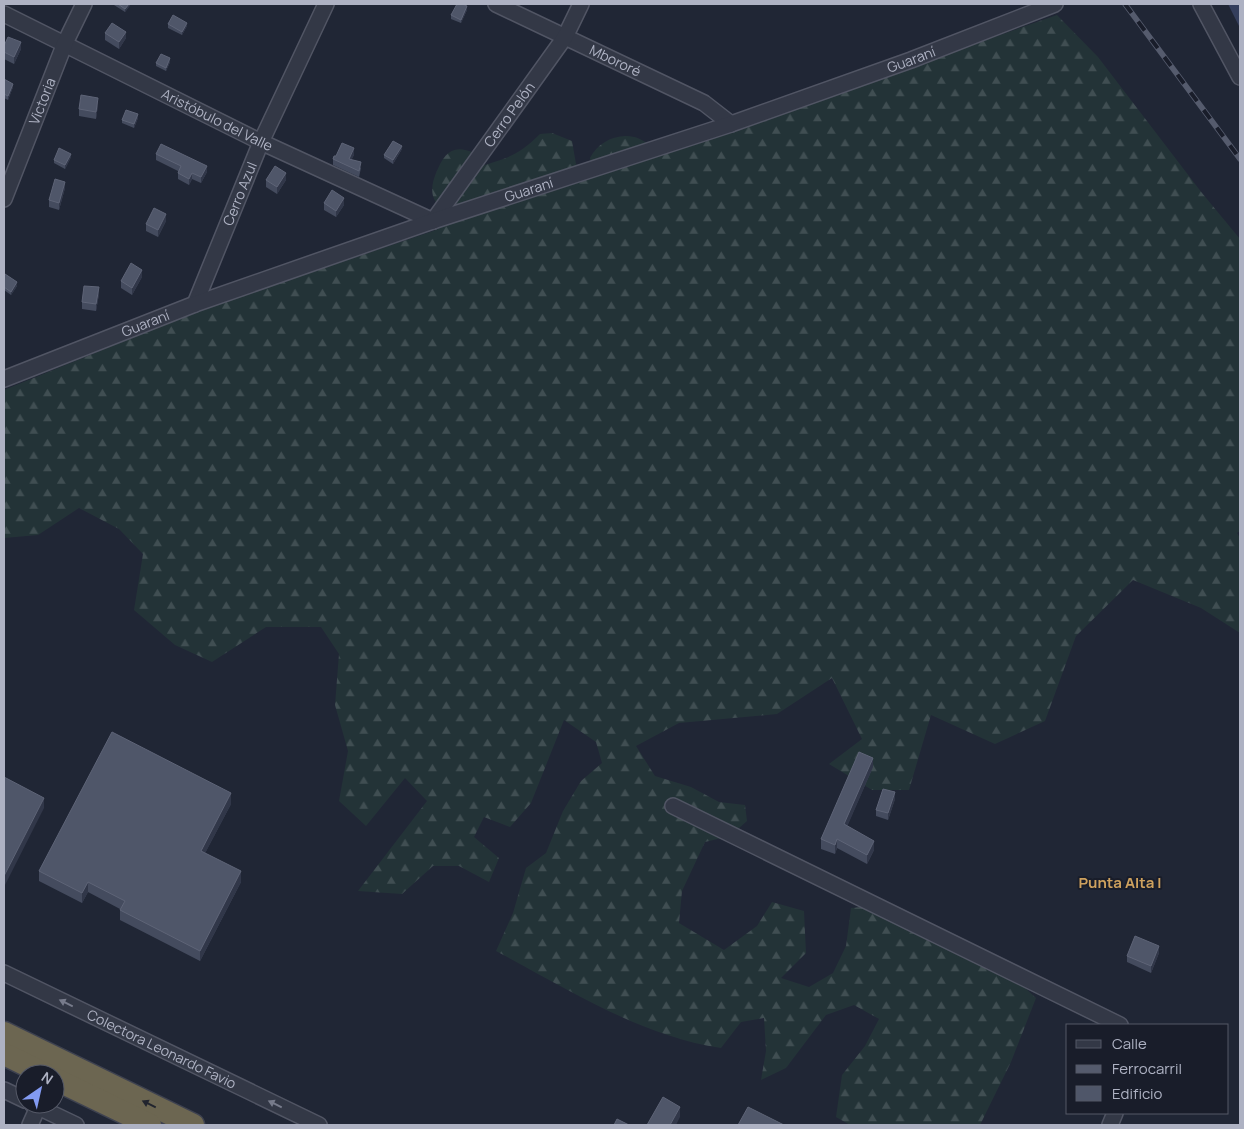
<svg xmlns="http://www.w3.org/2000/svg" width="1244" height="1129" viewBox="0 0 1244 1129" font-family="Manrope,sans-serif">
  <defs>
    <pattern id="forest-firs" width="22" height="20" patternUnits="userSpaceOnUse" patternTransform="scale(1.25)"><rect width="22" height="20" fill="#233337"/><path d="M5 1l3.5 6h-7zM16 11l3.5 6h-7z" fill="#404e52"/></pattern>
  </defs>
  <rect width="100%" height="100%" fill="#202635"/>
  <path fill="url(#forest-firs)" d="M1057,15L1098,57L1202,193L1240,239V531L1237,533L1240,538V633L1201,608L1133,580L1076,636L1045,721L995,744L931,715L909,790H872L829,764L862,739L832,678L777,714L679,723L636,746L655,776L691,787L719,802L745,805L747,821L730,836L705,842L682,891L679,923L724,950L757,926L772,902L804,911L806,953L781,978L809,987L833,973L846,946L851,908L892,904L930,934L965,959L992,958L1036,998L1011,1062L980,1125H850L836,1117L842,1075L865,1046L879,1019L854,1005L826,1015L786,1068L761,1080L766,1051L764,1018L741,1022L721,1048C640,1036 568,989 496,951L513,913L526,868L546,853L563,811L581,781L602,763L596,742L564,720L531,803L510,827L484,817L474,837L499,858L489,882L459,866H433L402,894L358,891L427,801L405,778L366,826L339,801L348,751L335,705L339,654L321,627H266L212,662L175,645L134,610L143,554L119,529L79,508L38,535L4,538V390L208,307L433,231L450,223C445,215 436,205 433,196C431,188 433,181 436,173C444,154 452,143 474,153L478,167C507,158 518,156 540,134L552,133L572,141L576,164L583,172L592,167L590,158C598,143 615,133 634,137C640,138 646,143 652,146L786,110Z"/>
  <polygon fill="#343e5c" points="1228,4 1240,4 1240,28"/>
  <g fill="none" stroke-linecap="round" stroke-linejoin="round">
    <defs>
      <g id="minor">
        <path id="s1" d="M496,4L704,103L731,124"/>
        <polyline points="1201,4 1240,77"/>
        <path id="s2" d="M4,14L261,142L433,221"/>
        <path id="s3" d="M4,199L65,43L84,4"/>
        <path id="s4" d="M433,221L565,37L581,4"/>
        <path id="s5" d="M195,304L261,142L326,4"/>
        <path id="s6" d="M4,379L195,304L433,221L731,124L911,60L1055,4"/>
        <polyline points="673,806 1120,1025"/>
        <path id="s7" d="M4,973L319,1125"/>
        <polyline points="4,1090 25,1100"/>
        <polyline points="32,1104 76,1125"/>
        <polyline points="30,1125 38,1107"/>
        <polyline points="1110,1125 1115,1113"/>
      </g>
      <g id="highway">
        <polyline points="4,1033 193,1125"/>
        <polyline points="4,1054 45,1074"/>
        <polyline points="55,1079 150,1125"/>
      </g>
    </defs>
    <use href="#minor" stroke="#515564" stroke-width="18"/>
    <use href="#highway" stroke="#3e4250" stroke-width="25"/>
    <use href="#minor" stroke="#333846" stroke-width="15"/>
    <use href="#highway" stroke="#6c6651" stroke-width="22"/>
    <defs>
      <polyline id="rail" points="1125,4 1240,159"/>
    </defs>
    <use href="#rail" stroke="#555b6d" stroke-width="5.5"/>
    <use href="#rail" stroke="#191d2a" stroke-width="4" stroke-dasharray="11" stroke-linecap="butt"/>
  </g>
  <g fill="#444b5e">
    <polygon points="114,4 131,4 125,12 114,5"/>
    <polygon points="467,10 461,23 451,19 451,15"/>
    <polygon points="168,24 187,26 182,35 168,28"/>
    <polygon points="105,33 126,38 119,49 105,40"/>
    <polygon points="4,46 21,49 14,64 4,59"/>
    <polygon points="170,62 166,71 156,66 156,63"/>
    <polygon points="4,79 13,87 8,100 4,98"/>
    <polygon points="98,105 96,119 79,116 79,109"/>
    <polygon points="138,118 134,128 122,123 122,120"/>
    <polygon points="402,149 393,164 384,158 384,155"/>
    <polygon points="156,154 207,172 201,183 192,179 189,185 178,179 178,171 156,160"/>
    <polygon points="354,155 351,160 361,168 359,177 333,165 333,159 336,156"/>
    <polygon points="71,157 65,169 54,163 54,160"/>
    <polygon points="266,180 286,180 277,194 266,187"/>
    <polygon points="65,188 59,210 49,207 49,200"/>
    <polygon points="324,203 344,205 336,217 324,210"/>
    <polygon points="166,221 158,237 146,231 146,224"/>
    <polygon points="4,276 17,286 11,295 4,290"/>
    <polygon points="142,277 132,295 121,288 121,281"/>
    <polygon points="99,294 96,311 82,309 82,302"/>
    <polygon points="873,767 847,826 874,850 867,864 837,848 835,854 821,849 821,839"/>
    <polygon points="895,799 888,820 876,816 876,810"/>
    <polygon points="231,804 205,853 241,882 200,961 120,920 120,909 88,892 82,903 39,881 39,871"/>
    <polygon points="1159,953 1151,973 1127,962 1127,956"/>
  </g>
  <g fill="#313749">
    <polygon points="129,4 131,4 125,12 125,9"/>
    <polygon points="467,6 467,10 461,23 461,20"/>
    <polygon points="187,23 187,26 182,35 182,32"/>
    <polygon points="126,32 126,38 119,49 119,42"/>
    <polygon points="21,42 21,49 14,64 14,57"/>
    <polygon points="170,58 170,62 166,71 166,68"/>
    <polygon points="13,84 13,87 8,100 8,96"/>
    <polygon points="98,98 98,105 96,119 96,112"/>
    <polygon points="138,114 138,118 134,128 134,124"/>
    <polygon points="402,146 402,149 393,164 393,160"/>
    <polygon points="354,148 354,155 349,165 349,159"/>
    <polygon points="71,154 71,157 65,169 65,165"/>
    <polygon points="207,166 207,172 201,183 201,177"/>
    <polygon points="192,173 192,179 189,185 189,179"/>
    <polygon points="286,173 286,180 277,194 277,187"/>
    <polygon points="65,182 65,188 59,210 59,203"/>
    <polygon points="344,198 344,205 336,217 336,211"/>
    <polygon points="166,214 166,221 158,237 158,230"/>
    <polygon points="142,270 142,277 132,295 132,288"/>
    <polygon points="17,282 17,286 11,295 11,292"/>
    <polygon points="99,287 99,294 96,311 96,304"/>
    <polygon points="873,758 873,767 844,834 844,824"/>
    <polygon points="895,792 895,799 888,820 888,813"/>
    <polygon points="231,793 231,804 201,861 201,851"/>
    <polygon points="44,798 44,808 4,887 4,876"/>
    <polygon points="837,839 837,848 835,854 835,845"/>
    <polygon points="874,841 874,850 867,864 867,855"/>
    <polygon points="241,871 241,882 200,961 200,951"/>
    <polygon points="88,882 88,892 82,903 82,893"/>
    <polygon points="1159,946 1159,953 1151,973 1151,966"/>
    <polygon points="680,1107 680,1117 676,1125 670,1125"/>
  </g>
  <g fill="#4f5669" stroke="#5e6477">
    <polygon points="118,4 129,4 125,9"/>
    <polygon points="457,4 462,4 467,6 461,20 451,15"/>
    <polygon points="173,15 187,23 182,32 168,24"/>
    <polygon points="112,23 126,32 119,42 105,33"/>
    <polygon points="8,37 21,42 14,57 4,52 4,46"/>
    <polygon points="161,54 170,58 166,68 156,63"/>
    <polygon points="4,79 13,84 8,96 4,94"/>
    <polygon points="81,95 98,98 96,112 79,109"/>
    <polygon points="126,110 138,114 134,124 122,120"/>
    <polygon points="393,141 402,146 393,160 384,155"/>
    <polygon points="342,143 354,148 349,159 361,162 359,171 333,159 334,156 336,156"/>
    <polygon points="161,144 207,166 201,177 192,173 189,179 178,173 181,166 156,154"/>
    <polygon points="59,148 71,154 65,165 54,160"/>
    <polygon points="275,166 286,173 277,187 266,180"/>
    <polygon points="55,179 65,182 59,203 49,200"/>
    <polygon points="332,190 344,198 336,211 324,203"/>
    <polygon points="154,208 166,214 158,230 146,224"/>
    <polygon points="131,263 142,270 132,288 121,281"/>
    <polygon points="5,274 17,282 11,292 4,287 4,276"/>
    <polygon points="84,286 99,287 96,304 82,302"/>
    <polygon points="112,732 231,793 201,851 241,871 200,951 120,910 125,901 88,882 82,893 39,871"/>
    <polygon points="859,752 873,758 844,824 874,841 867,855 837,839 835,845 821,839"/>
    <polygon points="4,777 44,798 4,876"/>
    <polygon points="883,789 895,792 888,813 876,810"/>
    <polygon points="1135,936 1159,946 1151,966 1127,956"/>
    <polygon points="663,1097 680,1107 670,1125 647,1125"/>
    <polygon points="748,1107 784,1125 738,1125"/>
    <polygon points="617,1119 629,1125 614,1125"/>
  </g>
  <defs><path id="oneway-solid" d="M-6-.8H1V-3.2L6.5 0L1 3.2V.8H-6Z" transform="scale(1.25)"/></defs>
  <g fill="#777b8b">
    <use href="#oneway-solid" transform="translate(66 1003) rotate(-154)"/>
    <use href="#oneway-solid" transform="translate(275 1104) rotate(-154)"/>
  </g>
  <use fill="#21242e" href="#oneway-solid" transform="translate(149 1104) rotate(-154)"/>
  <g text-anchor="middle" stroke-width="4" stroke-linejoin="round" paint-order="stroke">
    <g font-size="14" fill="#aeb2c3" stroke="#191d2a">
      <text dy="5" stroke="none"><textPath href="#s6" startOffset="962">Guaraní</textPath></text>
      <text dy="5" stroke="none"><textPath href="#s1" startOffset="132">Mbororé</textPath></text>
      <text dy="5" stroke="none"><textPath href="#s3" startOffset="105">Victoria</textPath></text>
      <text dy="5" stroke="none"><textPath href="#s4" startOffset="131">Cerro Pelón</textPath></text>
      <text dy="5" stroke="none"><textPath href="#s2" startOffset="238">Aristóbulo del Valle</textPath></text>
      <text dy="5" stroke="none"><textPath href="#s6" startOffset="558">Guaraní</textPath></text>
      <text dy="5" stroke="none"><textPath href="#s5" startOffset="119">Cerro Azul</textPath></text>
      <text dy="5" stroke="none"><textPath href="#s6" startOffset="152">Guaraní</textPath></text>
      <text dy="5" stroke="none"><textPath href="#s7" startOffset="175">Colectora Leonardo Favio</textPath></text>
    </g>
    <g font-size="15" font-weight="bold" fill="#cea15e" stroke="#191d2a">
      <text x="1120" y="888">Punta Alta I</text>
    </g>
  </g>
  <rect width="1244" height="1129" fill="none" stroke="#aeb2c3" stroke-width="10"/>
  <rect x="1066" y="1024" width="162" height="90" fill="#191d2a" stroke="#555967"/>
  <rect x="1076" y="1040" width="25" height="8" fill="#333846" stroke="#555967"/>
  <text x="1112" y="1049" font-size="15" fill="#aeb2c3">Calle</text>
  <rect x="1076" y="1065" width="25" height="8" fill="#555b6d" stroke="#555967"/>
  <text x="1112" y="1074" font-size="15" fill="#aeb2c3">Ferrocarril</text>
  <rect x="1076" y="1086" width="25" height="15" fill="#4f5669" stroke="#555967"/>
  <text x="1112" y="1099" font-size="15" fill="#aeb2c3">Edificio</text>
  <g transform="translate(40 1089) rotate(34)"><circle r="24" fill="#191d2a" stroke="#555967"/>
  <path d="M0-4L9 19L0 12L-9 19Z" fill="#839bf3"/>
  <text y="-8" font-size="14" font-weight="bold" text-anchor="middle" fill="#aeb2c3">N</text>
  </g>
</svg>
